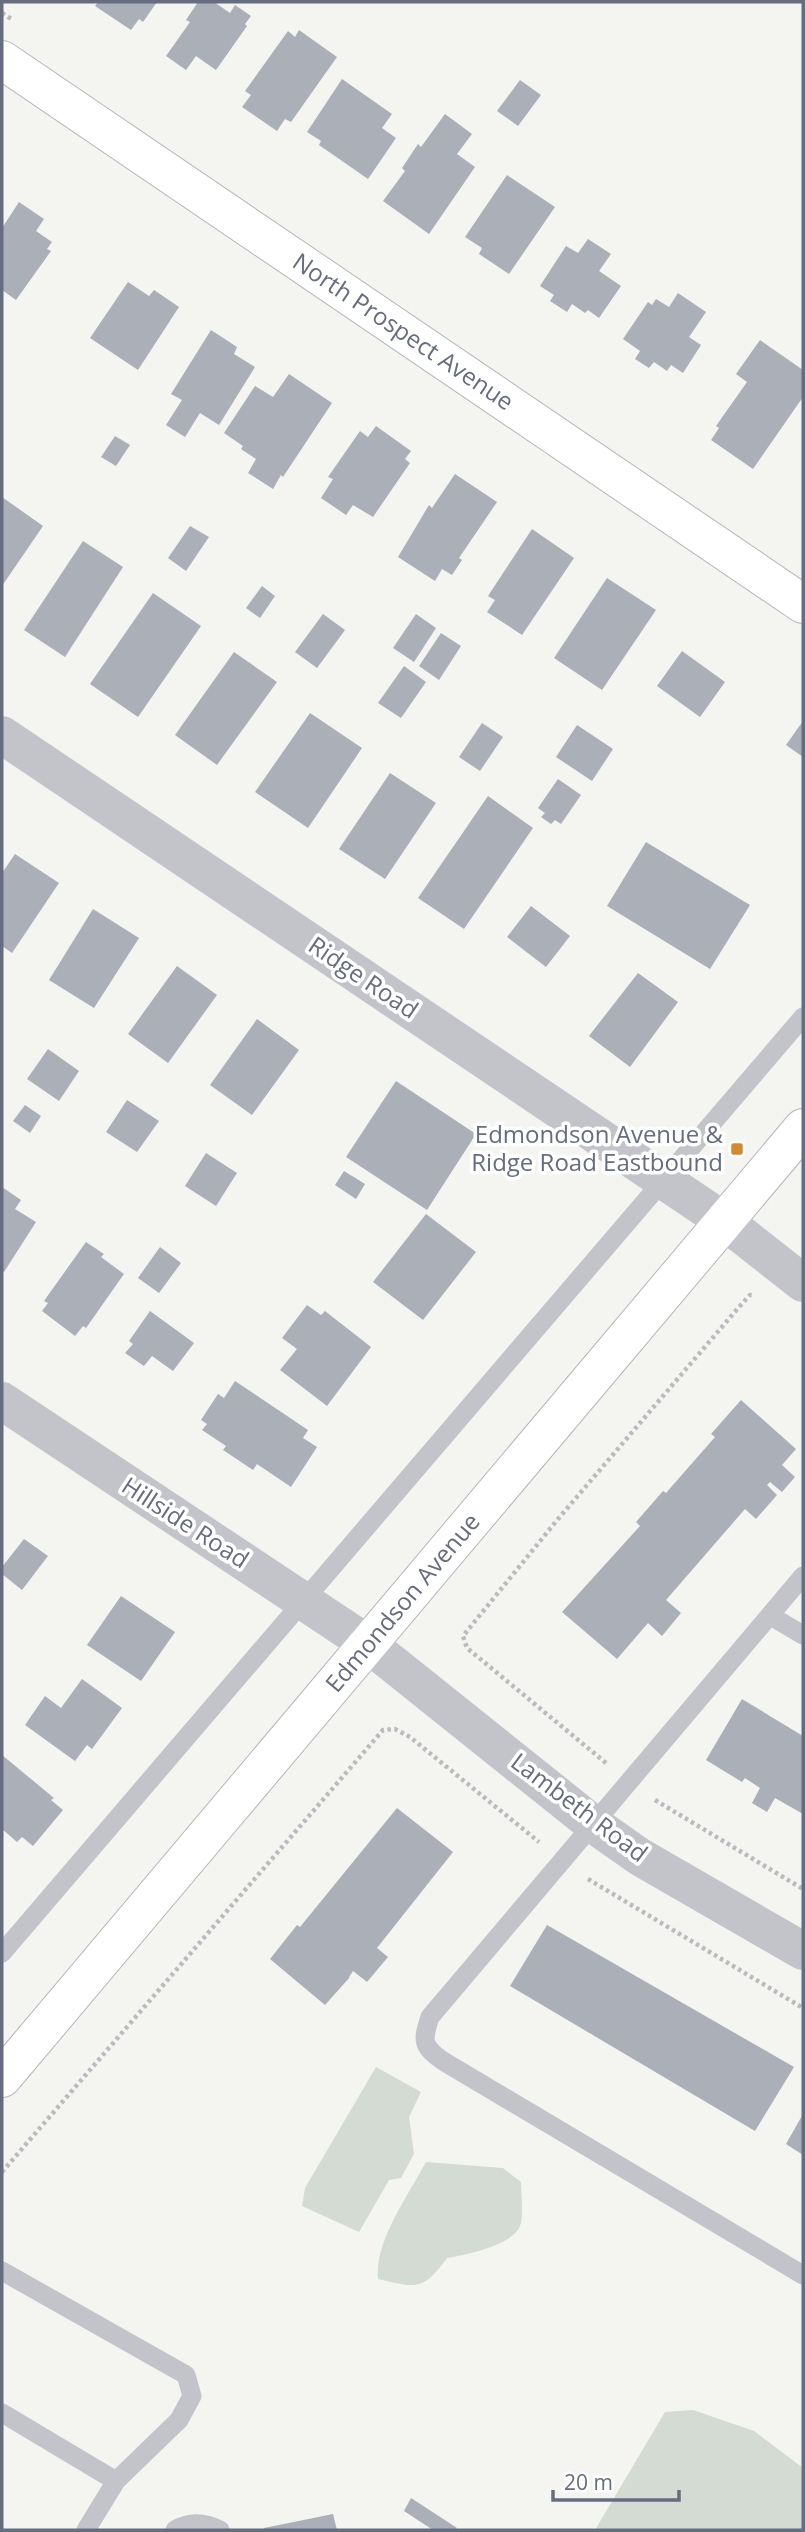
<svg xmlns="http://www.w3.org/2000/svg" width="805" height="2532" viewBox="0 0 805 2532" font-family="'Open Sans',sans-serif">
  <rect width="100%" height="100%" fill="#f4f5f1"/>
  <g fill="#d4dbd3">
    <polygon points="376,2067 421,2092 409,2117 414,2154 401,2178 389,2180 359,2232 302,2206 305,2188"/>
    <path d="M426,2162L503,2168L521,2182C521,2195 524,2214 520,2226C513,2245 466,2255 447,2258C423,2291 417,2288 378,2279C374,2242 409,2194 426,2162Z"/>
    <polygon points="693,2410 754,2431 803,2468 803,2530 595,2530 665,2412"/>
  </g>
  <g fill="#abafb7">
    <polygon points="98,2 157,2 143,22 139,19 131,30 95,6"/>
    <polygon points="198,2 214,2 230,13 235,5 251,16 245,24 247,26 216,70 196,56 186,70 166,56 190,22 186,20"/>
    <polygon points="299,30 337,57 291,122 285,119 277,131 242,107 251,95 245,91 288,31 295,37"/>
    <polygon points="342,79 392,114 382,128 396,138 368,179 319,145 321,141 307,132"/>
    <polygon points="520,80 541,95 518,126 497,111"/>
    <polygon points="445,114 472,134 457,154 475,167 429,234 383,201 405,171 402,168 418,144 421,147"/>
    <polygon points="507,175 555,207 509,274 479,254 482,248 465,237"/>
    <polygon points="19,202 44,219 36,231 52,242 47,249 51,251 16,300 2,290 2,228"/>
    <polygon points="588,239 611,254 599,271 621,286 599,318 588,310 585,313 572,304 567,312 550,301 554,295 540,286 566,246 578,253"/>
    <polygon points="128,282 149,296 154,290 179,307 138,370 90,338"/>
    <polygon points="678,293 706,312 689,337 701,345 683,373 671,365 667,371 654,362 649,368 635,359 640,351 623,339 648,302 652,305 656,299 669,307"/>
    <polygon points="211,330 237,347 234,354 255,367 219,425 200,413 185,437 166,425 182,400 171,394"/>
    <polygon points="760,340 803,370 803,397 753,469 711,440 719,428 716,426 747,382 736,374"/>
    <polygon points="289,374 332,403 283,477 281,475 273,489 248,473 256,459 241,449 243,446 224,433 255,386 273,397"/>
    <polygon points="376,426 411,451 405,459 410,463 373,517 353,505 346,515 321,498 333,479 328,477 360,431 368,437"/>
    <polygon points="115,436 130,445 116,466 101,457"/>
    <polygon points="455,474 497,502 459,558 462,560 452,575 442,569 435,581 398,557 429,505 432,508"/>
    <polygon points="2,497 43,526 2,586"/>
    <polygon points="190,526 209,537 186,571 168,558"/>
    <polygon points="532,529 574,558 522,635 487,612 495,600 488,596"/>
    <polygon points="83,541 123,567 65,657 24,630"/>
    <polygon points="607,578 656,610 602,690 554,658"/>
    <polygon points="262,586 275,596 260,618 246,608"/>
    <polygon points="153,593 201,626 138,717 90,684"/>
    <polygon points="323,614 345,630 317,668 295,652"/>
    <polygon points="416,614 436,628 414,662 393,648"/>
    <polygon points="441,633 461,646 439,680 419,666"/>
    <polygon points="682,651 725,682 700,717 657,686"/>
    <polygon points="234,652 277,682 217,765 175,735"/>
    <polygon points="404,666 426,682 401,718 378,703"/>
    <polygon points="310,713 362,748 308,828 255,792"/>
    <polygon points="803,721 803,757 786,745"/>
    <polygon points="482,723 503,737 480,771 459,757"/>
    <polygon points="577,725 613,749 592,781 556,757"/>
    <polygon points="390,773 436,803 385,879 339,849"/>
    <polygon points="558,779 581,795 561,824 555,820 551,824 541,817 545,813 538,808"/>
    <polygon points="488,796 533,828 464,929 418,898"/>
    <polygon points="646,842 750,905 710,969 607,906"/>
    <polygon points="15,854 59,883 12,953 2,946 2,873"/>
    <polygon points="531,906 570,936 546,967 507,937"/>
    <polygon points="93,909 139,938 94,1008 49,980"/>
    <polygon points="177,966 217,995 168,1063 128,1034"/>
    <polygon points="638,973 678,1002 630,1067 589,1036"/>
    <polygon points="257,1019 299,1050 252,1115 210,1085"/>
    <polygon points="48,1049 79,1071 59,1101 27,1079"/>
    <polygon points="396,1081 476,1134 427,1210 346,1157"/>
    <polygon points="127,1100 159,1121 137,1152 106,1132"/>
    <polygon points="25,1105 41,1116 30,1133 13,1121"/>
    <polygon points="206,1153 237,1173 216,1206 185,1186"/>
    <polygon points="344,1171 365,1184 356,1199 335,1185"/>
    <polygon points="2,1187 21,1200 15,1209 36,1222 4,1272 2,1270"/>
    <polygon points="426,1214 476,1252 423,1320 373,1282"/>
    <polygon points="86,1242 104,1254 101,1257 124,1274 86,1328 83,1326 75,1336 42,1311 48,1303 44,1301"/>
    <polygon points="160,1247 181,1263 159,1293 138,1278"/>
    <polygon points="307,1305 321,1315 325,1311 371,1347 327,1406 280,1370 297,1349 282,1338"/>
    <polygon points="150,1311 194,1343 173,1371 152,1356 144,1366 125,1353 133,1344 129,1341"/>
    <polygon points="235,1381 308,1430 303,1438 317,1447 291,1487 257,1464 253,1470 223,1450 226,1446 202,1430 207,1424 201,1420 218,1394 224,1398"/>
    <polygon points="741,1400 796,1449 782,1465 795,1477 782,1492 770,1482 767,1485 777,1495 756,1519 745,1509 666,1600 681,1613 662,1636 648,1623 617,1659 562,1612 640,1526 636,1522 663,1491 666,1493 715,1437 711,1434"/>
    <polygon points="24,1539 48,1556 22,1590 2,1574 2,1567"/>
    <polygon points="121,1596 175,1632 141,1681 87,1645"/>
    <polygon points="82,1679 122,1708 92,1749 87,1745 75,1761 25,1725 45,1696 61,1708"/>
    <polygon points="742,1699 803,1736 803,1814 775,1798 767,1812 752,1803 760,1788 745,1778 742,1782 706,1760"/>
    <polygon points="2,1755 54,1798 51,1800 63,1810 33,1846 22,1837 17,1842 2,1829"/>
    <polygon points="397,1808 453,1852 377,1948 388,1957 367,1982 353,1971 349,1977 350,1977 325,2005 270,1959 297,1925 300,1927"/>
    <polygon points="547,1925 794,2067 755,2131 510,1986"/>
    <polygon points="803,2114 803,2155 786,2144"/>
    <polygon points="411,2498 457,2528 455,2530 433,2530 404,2511"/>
    <polygon points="333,2514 337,2530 264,2530 264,2528"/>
  </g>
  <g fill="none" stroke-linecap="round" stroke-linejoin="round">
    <defs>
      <g id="secondary">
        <polyline points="2,60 803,604"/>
        <polyline points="2,2078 803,1128"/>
      </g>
    </defs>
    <use href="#secondary" stroke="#b5b7bd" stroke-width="40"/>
    <g stroke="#babbbe" stroke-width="4.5" stroke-dasharray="3.5 3.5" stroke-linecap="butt">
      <polyline points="2,13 13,20"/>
      <polyline points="606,1763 467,1648 463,1636 558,1519 739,1307 750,1295 753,1295"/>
      <polyline points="655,1800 803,1889"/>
      <polyline points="588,1879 803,2008"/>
      <polyline points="2,2172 383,1730 395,1729 410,1737 539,1842"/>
    </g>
    <g stroke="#c3c4c9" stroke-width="19">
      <path d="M803,1576L430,2017C422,2041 422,2046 443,2061L803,2275"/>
      <polyline points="771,1616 803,1635"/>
      <polyline points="2,1953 803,1017"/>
      <polyline points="2,2271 186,2375 192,2396 179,2420 116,2481 86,2530"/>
      <polyline points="2,2413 116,2481"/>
      <path d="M175,2530C190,2521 204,2522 220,2530"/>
    </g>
    <g stroke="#c3c4c9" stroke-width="38">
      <polyline points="2,735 724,1221 803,1283"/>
      <polyline points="2,1401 368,1644 593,1824 640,1857 803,1951"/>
    </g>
    <use href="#secondary" stroke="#fff" stroke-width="38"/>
  </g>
  <rect fill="#d48832" stroke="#fff" stroke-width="2.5" x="730" y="1142" width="14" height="14" rx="3.5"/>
  <g text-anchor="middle" stroke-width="7" stroke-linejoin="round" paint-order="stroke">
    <g font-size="24" fill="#666d80" stroke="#fff">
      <text transform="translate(403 332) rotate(34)" y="8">North Prospect Avenue</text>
      <text transform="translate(363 978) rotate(34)" y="8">Ridge Road</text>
      <text transform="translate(185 1523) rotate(33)" y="8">Hillside Road</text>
      <text transform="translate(403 1603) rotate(-50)" y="8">Edmondson Avenue</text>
      <text transform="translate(579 1808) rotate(37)" y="8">Lambeth Road</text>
    </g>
    <g font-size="24" fill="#666d80" stroke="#fff" text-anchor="end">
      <text x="723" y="1143">Edmondson Avenue &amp;<tspan x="723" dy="28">Ridge Road Eastbound</tspan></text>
    </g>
  </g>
  <rect width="805" height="2532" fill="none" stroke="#666d80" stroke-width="7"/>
  <path d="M553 2490v10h126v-10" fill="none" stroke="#666d80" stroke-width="3.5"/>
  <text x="564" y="2490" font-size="21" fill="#666d80" stroke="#ffffff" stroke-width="5" paint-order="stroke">20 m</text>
</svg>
